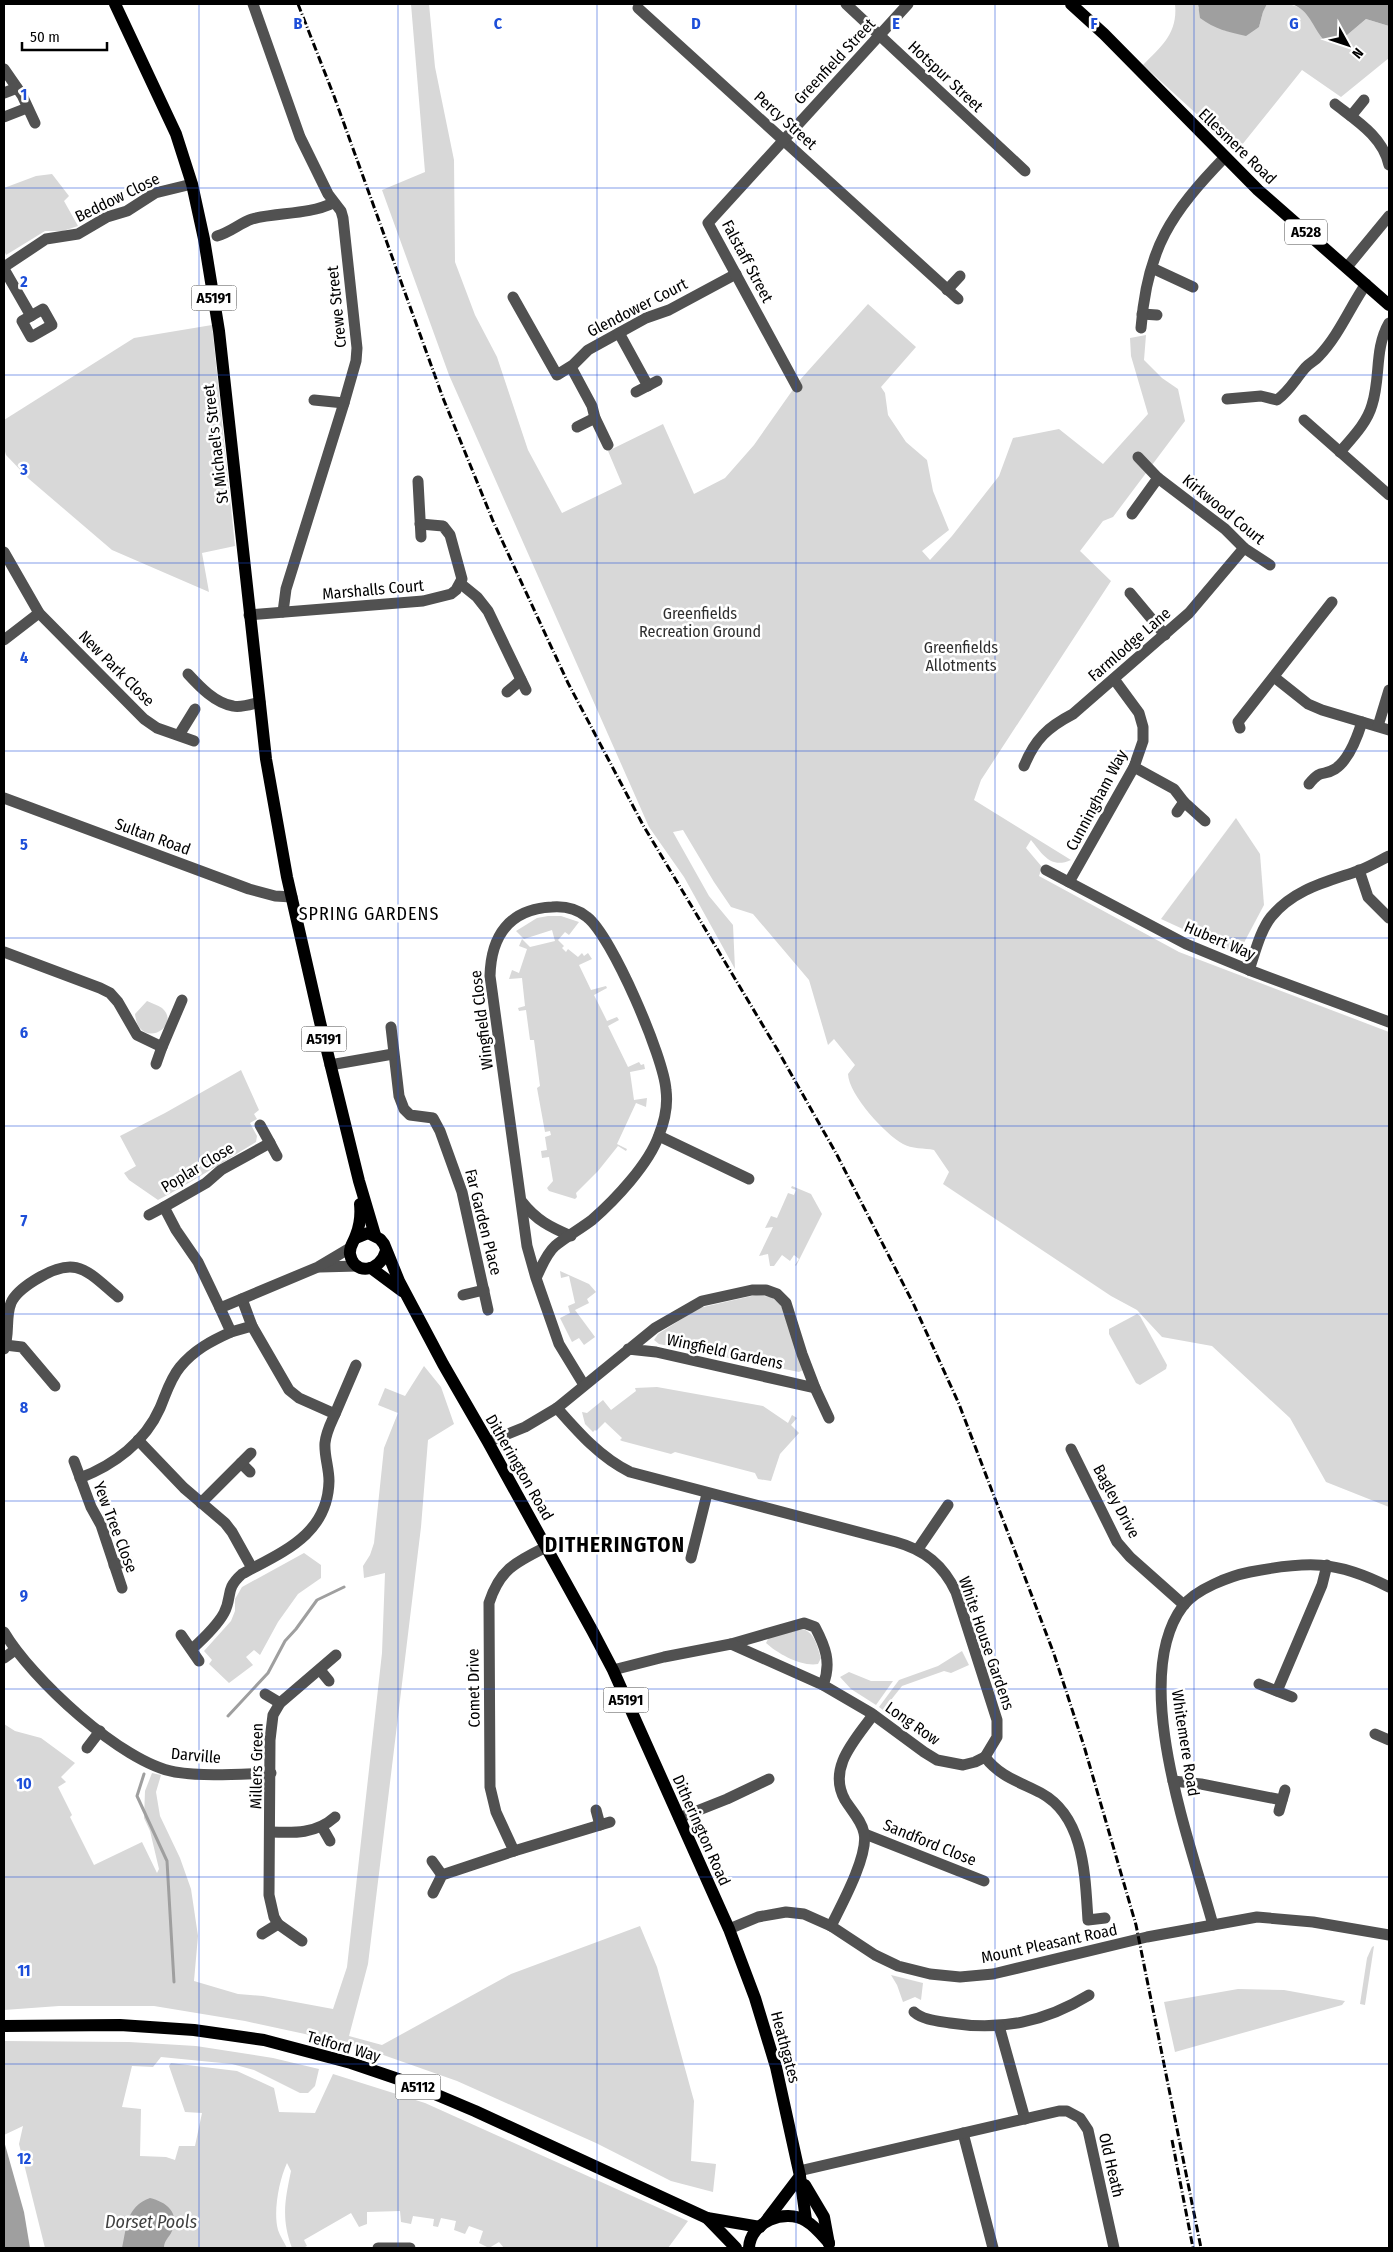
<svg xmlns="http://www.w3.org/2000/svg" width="1393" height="2252" viewBox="0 0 1393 2252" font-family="'Fira Sans Condensed',sans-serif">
  <rect width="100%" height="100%" fill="#fff"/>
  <g fill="#d8d8d8">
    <path d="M411,4H429L435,67L454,160L455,262L475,315L497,357L528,450L562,513L622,484L608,451L663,424L694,494L725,478L754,445L799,381L868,304L916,347L881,387L885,393L888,415L906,442L927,460L933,491L949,530L922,551L930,560L952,536L999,476L1013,438L1059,429L1103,464L1148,414L1131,356L1130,338L1146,335L1144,360L1162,378L1178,389L1185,421L1113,517L1103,521L1080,551L1111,581L981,780L974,800L1071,860C1051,869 1043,855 1031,840L1026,848L1042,867L1039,876L1179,952L1389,1032V1507L1326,1482L1290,1418L1212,1346L1162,1337L1137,1310L1111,1296L943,1184L949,1172L934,1150C925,1148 911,1149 903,1144C885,1134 849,1095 848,1074L855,1065L834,1039L828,1045L809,980L753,914L731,907L714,882L683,830L673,832L709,896L733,925L735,969L684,877L649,827L449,375L382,190L425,172Z"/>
    <path d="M1175,4H1198V8C1224,33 1222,36 1259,27L1263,12L1267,4C1286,4 1299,2 1311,18C1316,25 1317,31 1324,39L1340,41L1366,19L1389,26V58L1341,97L1302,70L1237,151L1143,65C1162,46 1178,33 1175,4Z"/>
    <polygon points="52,174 69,196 64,201 78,226 63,231 45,231 6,255 4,250 4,188 36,176"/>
    <polygon points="212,325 235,546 202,553 209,592 112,550 29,479 6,455 4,448 4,420 134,338"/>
    <polygon points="1236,818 1260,854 1264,905 1239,952 1233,952 1161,919"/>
    <polygon points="548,916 561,916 579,922 569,935 565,932 558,940 564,946 562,948 566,952 568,949 578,957 582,953 584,956 588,953 592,959 579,965 591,990 606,986 607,988 594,995 607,1021 617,1017 619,1020 608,1026 628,1067 639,1062 641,1065 644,1064 645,1069 630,1072 634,1100 647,1098 646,1107 636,1103 617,1144 627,1149 626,1151 618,1146 598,1171 576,1193 577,1197 575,1199 549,1191 547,1188 553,1181 549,1157 542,1158 541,1151 547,1150 545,1137 551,1135 550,1131 545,1132 537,1088 540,1086 534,1040 530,1040 526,1010 519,1011 518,1008 525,1006 522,978 509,979 512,970 519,973 527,949 519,946 522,939 530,947 555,941 552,930 524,939 516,931 537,918"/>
    <path d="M147,1001C151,1003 158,1005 162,1008C183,1026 139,1052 135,1014Z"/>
    <path d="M241,1070L259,1110L254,1114L257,1119L250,1123L257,1136L256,1142C223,1162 192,1182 158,1200L129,1180L124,1173L136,1166L120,1136L165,1113Z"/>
    <polygon points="792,1186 811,1194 822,1214 796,1266 795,1265 799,1259 794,1255 790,1261 782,1255 774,1266 770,1266 768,1254 759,1256 773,1227 765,1228 771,1216 777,1218 788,1193 794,1195 796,1190 791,1188"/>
    <polygon points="560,1271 589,1284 596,1292 587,1299 589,1303 575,1310 595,1337 584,1345 579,1338 572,1342 560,1318 570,1313 568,1306 575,1303 569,1276 561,1278"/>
    <polygon points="756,1295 771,1297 781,1305 804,1366 803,1370 799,1372 659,1344 654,1340 658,1334 699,1308"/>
    <polygon points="1137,1314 1140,1316 1167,1365 1166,1369 1140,1385 1136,1383 1109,1334 1109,1329"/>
    <polygon points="424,1366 441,1387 454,1424 428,1440 421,1527 368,1964 349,2036 382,2045 511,1974 640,1926 657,1967 694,2101 691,2161 716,2164 713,2192 671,2181 596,2143 457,2081 372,2051 328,2039 245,2021 154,2006 59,2006 4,2010 4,1724 15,1731 41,1738 75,1763 61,1777 66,1782 58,1787 72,1815 70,1817 94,1865 142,1842 157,1873 159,1869 150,1831 144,1818 145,1791 152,1773 161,1775 156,1792 160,1816 180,1858 191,1889 198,1936 194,1981 238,1994 263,1996 333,2009 347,1967 382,1653 385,1573 364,1578 363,1566 370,1555 374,1543 384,1448 398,1413 378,1405 385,1388 405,1396"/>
    <polygon points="657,1387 763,1406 788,1423 792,1415 797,1418 791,1425 799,1433 780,1454 771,1481 758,1479 755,1473 675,1452 671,1454 622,1441 620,1440 622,1438 605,1422 596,1431 595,1430 593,1432 585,1424 582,1412 587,1413 603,1400 611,1410 636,1391 635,1388"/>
    <polygon points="304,1553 321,1565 321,1578 298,1594 278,1622 260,1655 254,1650 246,1657 253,1665 229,1683 209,1664 212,1660 204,1651 231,1621 235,1611 235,1599 242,1587"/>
    <path d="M803,1629C815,1633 817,1646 821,1658L818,1664C802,1667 778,1654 766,1643L769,1637Z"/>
    <polygon points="962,1651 969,1665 951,1673 944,1671 902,1686 883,1710 879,1707 899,1680 938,1666"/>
    <polygon points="849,1672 871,1681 893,1681 876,1705 851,1689 840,1677"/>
    <polygon points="1374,1946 1365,2005 1360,2004 1367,1958 1372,1947"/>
    <polygon points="891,1975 923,1983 921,2000 915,1997 903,2002 897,1985"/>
    <polygon points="1238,1989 1284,1990 1345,2001 1342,2005 1175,2052 1164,2002"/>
    <path d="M4,2041L129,2042L196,2046L273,2058L319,2069L315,2086L308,2093H300L254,2070L232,2064L161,2057L153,2067L132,2066L122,2107L141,2109L140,2156L166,2157L175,2160L179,2146H195L202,2113L185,2112L169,2066L171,2063L237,2071L274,2088L279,2112L315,2113L333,2074L425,2103L688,2221L668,2248H504L499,2242L489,2248L479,2243L483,2231L469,2226L465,2234L454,2230L456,2221L441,2218L438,2227L433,2226L434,2219L413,2216L411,2224L401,2222L400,2211L367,2212V2224L359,2227L351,2213L304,2240L307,2246L303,2248H292C281,2219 285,2200 291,2171L287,2163C279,2180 273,2212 278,2230C280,2236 284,2242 287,2248H45L19,2144L23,2126L4,2135Z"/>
  </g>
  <g fill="#9f9f9f">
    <path d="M1198,4H1267L1263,12L1259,27L1246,36C1228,32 1215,29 1200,18Z"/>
    <path d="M1292,4H1389V26L1366,19L1340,41L1323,39C1312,26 1310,11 1292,4Z"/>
    <polygon points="4,2141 24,2212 30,2248 4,2248"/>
    <path d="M150,2198C166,2202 180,2212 172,2231C169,2238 164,2240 164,2248H122C127,2226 126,2207 150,2198Z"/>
  </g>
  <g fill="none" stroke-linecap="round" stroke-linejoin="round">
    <g stroke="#9f9f9f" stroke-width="3">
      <polyline points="228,1716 268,1673 285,1641 296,1629 317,1600 344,1587"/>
      <polyline points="144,1774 137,1796 167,1861 174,1982"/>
    </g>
    <g stroke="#515151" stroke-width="11">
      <polyline points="253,4 300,137 328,194 341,211 343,218 357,348 356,361 344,403 286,589 283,612"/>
      <polyline points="846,4 1025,171"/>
      <polyline points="638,8 958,299"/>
      <polyline points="4,69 22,95 35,123"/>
      <polyline points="4,93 17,88"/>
      <path d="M1335,104C1357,121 1383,137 1389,165"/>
      <polyline points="1351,116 1364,100"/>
      <polyline points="4,117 27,108"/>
      <path d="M217,236C231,232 240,223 252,219C279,212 308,215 333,203"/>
      <polyline points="4,267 46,239 78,234 107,217 127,211 155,193 192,184"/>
      <polyline points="1347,267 1389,216"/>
      <polyline points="1152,268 1193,287"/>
      <polyline points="4,269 31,316"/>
      <polyline points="947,290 960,276"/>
      <polyline points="513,297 557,375 573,365 588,350 646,318 669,310 736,274"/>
      <polygon points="43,309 52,325 31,337 22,321"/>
      <polyline points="1142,314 1157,315"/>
      <path d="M1141,328C1147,248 1171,213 1225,157"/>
      <polyline points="619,333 648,386"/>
      <polyline points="571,367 592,406 595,418 608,445"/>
      <polyline points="797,387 708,223 908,4"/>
      <polyline points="636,392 657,381"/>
      <path d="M1227,399L1261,396L1277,400C1290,390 1294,381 1305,368C1309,363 1315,361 1319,356C1339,335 1350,307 1366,284"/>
      <polyline points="314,400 344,403"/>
      <polyline points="1304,420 1389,495"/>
      <polyline points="577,427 595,418"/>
      <path d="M1340,452C1352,438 1367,423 1372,405C1381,377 1374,349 1389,323"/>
      <polyline points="1138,457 1158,478 1225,529 1244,548 1270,565"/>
      <polyline points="418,481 421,537"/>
      <polyline points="1132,514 1158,478"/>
      <polyline points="4,552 39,613 144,719 157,728 194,741"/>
      <polyline points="461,584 477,597 488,611 526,690"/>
      <polyline points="1130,593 1165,635"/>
      <polyline points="249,615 423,601 451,594 456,590 462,579 450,535 443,526 420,524"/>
      <polyline points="4,640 39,613"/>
      <path d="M188,674C200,687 215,703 233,706C241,708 252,704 260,702"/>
      <polyline points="1274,677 1308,704 1322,710 1389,730"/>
      <polyline points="507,692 521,680"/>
      <polyline points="1378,726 1389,690"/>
      <polyline points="1240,728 1238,722 1332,602"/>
      <polyline points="179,735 195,709"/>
      <path d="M1024,766C1035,739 1048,727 1073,714L1189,613L1244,548"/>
      <polyline points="1134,767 1174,789 1184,802 1205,821"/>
      <path d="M1309,784C1322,768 1322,777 1335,769C1349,760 1357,738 1362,722"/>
      <polyline points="4,798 249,889 275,896 292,897"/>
      <polyline points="1177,812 1184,802"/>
      <polyline points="1046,870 1186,944 1249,970 1389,1022"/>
      <polyline points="1359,870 1368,897 1389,918"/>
      <polyline points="1069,882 1134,767 1143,741 1143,727 1139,713 1114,679"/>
      <polyline points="4,952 100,988 110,993 118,1002 137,1035 162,1047 182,1000"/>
      <path d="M1249,970C1255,953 1260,931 1271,917C1294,889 1326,882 1358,871C1369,867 1379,861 1389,856"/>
      <polyline points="391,1027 399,1096 404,1109 410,1115 433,1118 440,1131 462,1192 488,1310"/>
      <polyline points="156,1064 162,1047"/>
      <polyline points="330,1065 393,1054"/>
      <polyline points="260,1125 270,1143"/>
      <polyline points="659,1136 749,1179"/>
      <path d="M522,1202C536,1220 550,1227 571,1236"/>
      <polyline points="149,1215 164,1207"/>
      <polyline points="320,1267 358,1266"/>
      <path d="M536,1278L527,1246L490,976C491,936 509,909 552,907C565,906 576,908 587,917C612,936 664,1058 666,1090C668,1105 665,1120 659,1135C649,1164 615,1200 592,1220C580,1229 566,1237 555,1246C546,1254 541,1268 536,1278L559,1344L584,1385"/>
      <polyline points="463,1295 484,1290"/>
      <polyline points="220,1308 198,1262 176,1230 164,1207 206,1183 221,1170 270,1143 277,1156"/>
      <polyline points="252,1326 289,1390 299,1398 335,1414 356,1365"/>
      <polyline points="231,1332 252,1326 242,1299"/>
      <polyline points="5,1345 22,1347 55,1386"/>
      <path d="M4,1349C10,1335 5,1317 11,1303C15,1293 27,1285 35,1280C76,1254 86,1270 118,1297"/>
      <polyline points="815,1388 829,1418"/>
      <path d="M557,1408C579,1433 600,1457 630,1472L896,1542C925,1550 943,1565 956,1592L997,1720V1737L985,1757"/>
      <polyline points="138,1440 184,1488 225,1523 232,1532 252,1568"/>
      <polyline points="488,1442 525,1427 557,1408 655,1328 702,1301 752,1290 766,1290 777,1294 786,1303 802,1354 815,1388 656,1352 628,1349"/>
      <polyline points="1071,1449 1117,1542 1130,1557 1184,1605"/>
      <polyline points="74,1461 91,1507 101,1525 122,1588"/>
      <polyline points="241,1463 250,1472"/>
      <path d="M80,1478C114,1465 145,1442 160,1408C166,1394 170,1379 180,1367C194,1350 211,1341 231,1332L220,1308L318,1267L350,1248"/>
      <polyline points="201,1503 251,1453"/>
      <path d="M546,1547C516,1562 500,1569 489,1603L490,1787L496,1812L514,1851L610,1822"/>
      <polyline points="918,1549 948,1505"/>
      <polyline points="691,1558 707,1494"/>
      <polyline points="114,1565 128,1561"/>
      <path d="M4,1632C31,1678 122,1763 175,1772C206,1777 240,1774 271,1773"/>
      <polyline points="181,1635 199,1661"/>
      <path d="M731,1644L804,1623L815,1627C825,1646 832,1663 823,1685"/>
      <path d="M192,1649C203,1639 217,1626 224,1613C233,1596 224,1590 242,1574C282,1552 328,1535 329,1481C329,1468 324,1455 325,1443C326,1432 331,1423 335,1414"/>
      <polyline points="4,1658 15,1650"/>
      <polyline points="320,1670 329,1681"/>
      <path d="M613,1670L664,1657L731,1644L823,1685L871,1713L924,1752L937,1760L963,1765L975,1762L985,1757C1000,1777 1020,1782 1041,1793C1085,1817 1085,1877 1088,1920L1105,1918"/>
      <polyline points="1259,1684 1292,1697"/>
      <polyline points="1277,1691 1322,1585 1327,1565"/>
      <polyline points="265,1694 280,1703"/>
      <polyline points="1375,1734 1389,1740"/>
      <polyline points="87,1748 100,1731"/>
      <polyline points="1173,1781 1201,1784 1282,1800"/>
      <polyline points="596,1810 600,1825"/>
      <polyline points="1279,1811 1285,1790"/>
      <polyline points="679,1818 727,1799 769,1779"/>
      <polyline points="322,1827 330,1841"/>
      <path d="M271,1832C294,1833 316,1834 335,1817"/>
      <polyline points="865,1834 984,1881"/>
      <polyline points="432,1861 442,1875"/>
      <polyline points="433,1893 442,1875 514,1851"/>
      <polyline points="278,1924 302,1941"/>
      <path d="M1213,1925C1191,1844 1128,1679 1183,1606C1196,1589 1230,1576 1250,1572C1307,1561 1336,1560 1389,1587"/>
      <path d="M831,1926C841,1906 869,1855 864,1833C862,1821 851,1810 845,1800C827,1768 855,1740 873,1715"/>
      <polyline points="729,1929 758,1917 786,1912 804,1914 831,1926 875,1955 898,1966 930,1974 960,1977 993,1974 1147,1937 1257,1917 1313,1922 1389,1935"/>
      <polyline points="262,1934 278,1924 274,1917 269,1895 270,1740 273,1715 280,1703 336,1655"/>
      <path d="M914,2012C923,2020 938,2021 950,2023C1001,2031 1045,2022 1089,1995"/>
      <polyline points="999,2026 1025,2119"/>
      <polyline points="963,2133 993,2248"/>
      <polyline points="799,2171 1059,2111 1067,2111 1080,2118 1088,2130 1114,2248"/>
      <polyline points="378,2248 410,2248"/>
    </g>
    <g stroke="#000" stroke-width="12">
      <polyline points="115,4 176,134 192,184 204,239 219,331 266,759 287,877 320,1022 359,1181 375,1235"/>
      <polyline points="1071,4 1104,34 1258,190 1389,305"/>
      <path d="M360,1204C361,1214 360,1225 356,1235C354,1242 349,1246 350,1254C354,1276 380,1272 386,1251"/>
      <polyline points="356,1238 368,1233 380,1239 384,1244 399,1281 443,1364 488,1442 593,1632 613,1670 729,1929 755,1998 776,2067 800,2176 806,2220"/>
      <polyline points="371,1268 402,1291"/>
      <polyline points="4,2026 120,2025 194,2030 264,2040 351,2063 404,2081 475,2111 707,2218 760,2227"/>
      <polyline points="805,2185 824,2217 829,2244"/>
      <polyline points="707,2218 736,2248"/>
      <polyline points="766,2221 800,2176"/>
      <path d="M749,2248C750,2222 785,2208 806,2221C815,2226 822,2235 829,2243"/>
    </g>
    <g stroke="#000" stroke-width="3" stroke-dasharray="8 2.5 1 2.5" stroke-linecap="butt">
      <polyline points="298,4 334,96 443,398 493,521 568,683 643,825 777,1049 837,1155 913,1303 959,1404 1054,1654 1084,1746 1136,1925 1201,2248"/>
      <polyline points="1172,2140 1193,2248"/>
    </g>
  </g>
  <path fill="none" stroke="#1d4ed8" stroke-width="1" stroke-opacity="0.55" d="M199,4V2248M398,4V2248M597,4V2248M796,4V2248M995,4V2248M1194,4V2248M4,188H1389M4,375H1389M4,563H1389M4,751H1389M4,938H1389M4,1126H1389M4,1314H1389M4,1501H1389M4,1689H1389M4,1877H1389M4,2064H1389"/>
  <g text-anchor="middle" stroke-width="5" stroke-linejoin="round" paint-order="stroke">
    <g fill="#fff" stroke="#4c4c4c" stroke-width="1">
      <rect x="1285" y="219.5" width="42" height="25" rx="4"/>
      <rect x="191.5" y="285.5" width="45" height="25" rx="4"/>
      <rect x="301.5" y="1026.5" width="45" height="25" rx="4"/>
      <rect x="603.5" y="1687.5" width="45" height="25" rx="4"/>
      <rect x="395.5" y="2074.5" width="45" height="25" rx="4"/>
    </g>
    <g font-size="15" font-weight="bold" fill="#000">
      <text x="1306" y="237">A528</text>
      <text x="214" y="303">A5191</text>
      <text x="324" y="1044">A5191</text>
      <text x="626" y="1705">A5191</text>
      <text x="418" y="2092">A5112</text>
    </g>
    <g font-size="16" fill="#000" stroke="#fff">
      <text transform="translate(834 61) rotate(-47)" y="6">Greenfield Street</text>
      <text transform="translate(946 76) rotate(43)" y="6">Hotspur Street</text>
      <text transform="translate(786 120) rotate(42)" y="6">Percy Street</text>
      <text transform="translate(1238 146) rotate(44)" y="6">Ellesmere Road</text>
      <text transform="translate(117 197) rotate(-26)" y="6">Beddow Close</text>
      <text transform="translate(748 261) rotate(62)" y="6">Falstaff Street</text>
      <text transform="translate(336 307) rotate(-96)" y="6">Crewe Street</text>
      <text transform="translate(637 307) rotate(-27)" y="6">Glendower Court</text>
      <text transform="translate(215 444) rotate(-97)" y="6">St Michael's Street</text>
      <text transform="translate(1224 509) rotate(39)" y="6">Kirkwood Court</text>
      <text transform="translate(373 589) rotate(-5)" y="6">Marshalls Court</text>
      <text transform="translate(1129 644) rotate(-41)" y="6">Farmlodge Lane</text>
      <text transform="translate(117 668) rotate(45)" y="6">New Park Close</text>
      <text transform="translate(1096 800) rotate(-62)" y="6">Cunningham Way</text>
      <text transform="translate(153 836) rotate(20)" y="6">Sultan Road</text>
      <text transform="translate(1220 940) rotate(23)" y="6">Hubert Way</text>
      <text transform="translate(481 1020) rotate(-97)" y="6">Wingfield Close</text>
      <text transform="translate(197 1167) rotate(-31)" y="6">Poplar Close</text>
      <text transform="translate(484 1222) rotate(76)" y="6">Far Garden Place</text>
      <text transform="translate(725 1351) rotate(12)" y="6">Wingfield Gardens</text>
      <text transform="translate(520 1467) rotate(60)" y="6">Ditherington Road</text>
      <text transform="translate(1117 1501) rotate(62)" y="6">Bagley Drive</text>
      <text transform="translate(116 1527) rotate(69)" y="6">Yew Tree Close</text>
      <text transform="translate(987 1643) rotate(71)" y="6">White House Gardens</text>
      <text transform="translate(473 1688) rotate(-91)" y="6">Comet Drive</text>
      <text transform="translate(913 1723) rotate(35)" y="6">Long Row</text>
      <text transform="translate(1186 1743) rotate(81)" y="6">Whitemere Road</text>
      <text transform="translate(196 1755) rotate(5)" y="6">Darville</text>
      <text transform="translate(256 1766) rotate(-89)" y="6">Millers Green</text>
      <text transform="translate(702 1830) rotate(66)" y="6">Ditherington Road</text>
      <text transform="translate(930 1842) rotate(22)" y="6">Sandford Close</text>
      <text transform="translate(1049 1943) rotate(-12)" y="6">Mount Pleasant Road</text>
      <text transform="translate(344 2046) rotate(16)" y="6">Telford Way</text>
      <text transform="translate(786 2047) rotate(75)" y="6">Heathgates</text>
      <text transform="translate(1112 2165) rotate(77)" y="6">Old Heath</text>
    </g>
    <g font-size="16" fill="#2f2f2f" stroke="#fff">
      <text x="700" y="619">Greenfields<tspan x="700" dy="18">Recreation Ground</tspan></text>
      <text x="961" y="653">Greenfields<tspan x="961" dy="18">Allotments</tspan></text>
    </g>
    <g font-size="18" letter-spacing="1" fill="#000" stroke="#fff">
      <text x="369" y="920">SPRING GARDENS</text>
    </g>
    <g font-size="18" font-style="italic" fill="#404040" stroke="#fff">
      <text x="151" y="2228">Dorset Pools</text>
    </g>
    <g font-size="21" font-weight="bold" letter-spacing="1" fill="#000" stroke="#fff">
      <text x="615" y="1552">DITHERINGTON</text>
    </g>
  </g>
  <g font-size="16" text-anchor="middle" font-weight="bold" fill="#1d4ed8" stroke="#fff" stroke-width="5" stroke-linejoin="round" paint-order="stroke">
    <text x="298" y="29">B</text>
    <text x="498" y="29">C</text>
    <text x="696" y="29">D</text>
    <text x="896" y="29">E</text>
    <text x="1094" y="29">F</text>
    <text x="1294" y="29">G</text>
    <text x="24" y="100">1</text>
    <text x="24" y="287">2</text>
    <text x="24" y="475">3</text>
    <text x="24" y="663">4</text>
    <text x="24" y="850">5</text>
    <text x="24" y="1038">6</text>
    <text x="24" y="1226">7</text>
    <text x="24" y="1413">8</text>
    <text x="24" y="1601">9</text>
    <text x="24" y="1789">10</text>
    <text x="24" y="1976">11</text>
    <text x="24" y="2164">12</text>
  </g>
  <rect width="1393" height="2252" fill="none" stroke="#000000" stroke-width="10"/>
  <g transform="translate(1348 45) rotate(130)" stroke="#ffffff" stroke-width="4" paint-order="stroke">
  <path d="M0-4L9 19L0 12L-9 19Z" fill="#000000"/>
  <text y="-8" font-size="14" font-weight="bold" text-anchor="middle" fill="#000000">N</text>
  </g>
  <path d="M22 42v8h85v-8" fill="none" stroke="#000000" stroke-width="2.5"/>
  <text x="30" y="42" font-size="15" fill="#000000" stroke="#ffffff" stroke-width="4" paint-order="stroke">50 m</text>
</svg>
